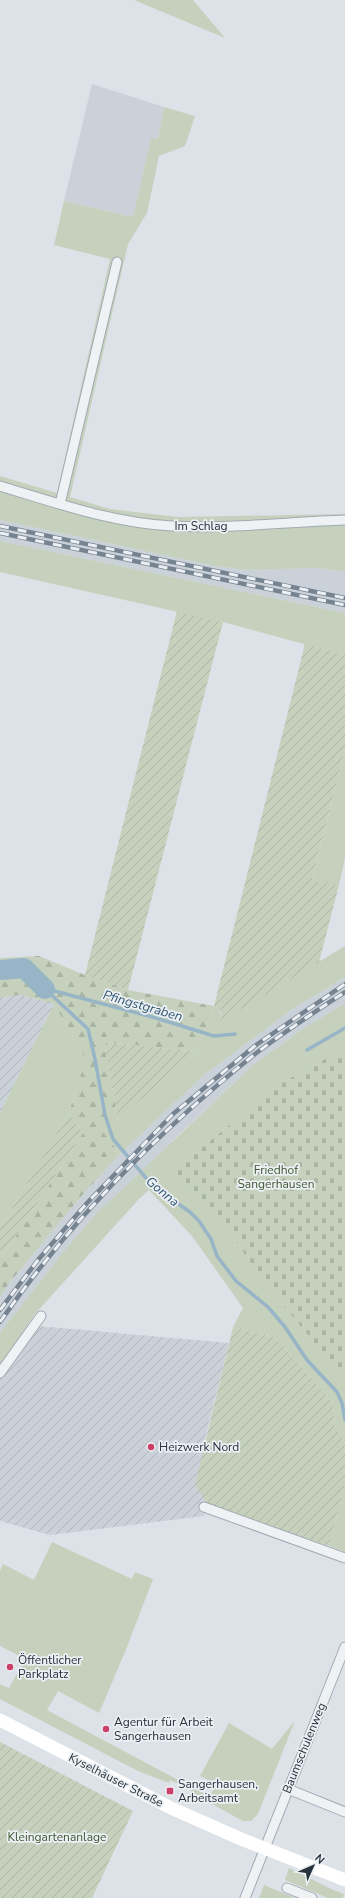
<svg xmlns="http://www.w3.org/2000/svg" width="345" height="1898" viewBox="0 0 345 1898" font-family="'Nunito Sans',sans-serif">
  <defs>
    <pattern id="industrial-furrows" width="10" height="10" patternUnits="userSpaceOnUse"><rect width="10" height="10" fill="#cad1d9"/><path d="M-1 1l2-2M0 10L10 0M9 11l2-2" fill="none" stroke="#adb4bb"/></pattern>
    <pattern id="forest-firs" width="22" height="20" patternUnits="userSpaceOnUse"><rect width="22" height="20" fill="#c5d1bd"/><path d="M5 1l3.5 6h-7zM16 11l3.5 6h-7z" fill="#a9b4a3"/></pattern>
    <pattern id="cemetery-stones" width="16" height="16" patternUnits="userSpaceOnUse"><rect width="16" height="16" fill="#c5d1bd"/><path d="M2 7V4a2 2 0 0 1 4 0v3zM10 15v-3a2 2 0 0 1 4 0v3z" fill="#a9b4a3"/></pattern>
    <pattern id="garden-furrows" width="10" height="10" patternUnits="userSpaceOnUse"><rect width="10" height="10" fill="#c5d1bd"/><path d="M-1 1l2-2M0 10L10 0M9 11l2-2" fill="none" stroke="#a9b4a3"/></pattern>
  </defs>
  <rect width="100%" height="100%" fill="#dce2e7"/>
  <g fill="#cad1d9">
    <polygon points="92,84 164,107 158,139 151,138 133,217 64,201"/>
    <polygon points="0,520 215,566 247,570 318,568 345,572 345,613 0,541"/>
    <polygon points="345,977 345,1003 303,1029 254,1064 173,1140 153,1161 95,1215 64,1251 0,1333 0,1297 10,1282 84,1193 120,1154 204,1075 291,1010"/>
  </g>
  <g fill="url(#industrial-furrows)">
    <polygon points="21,995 54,1004 0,1113 0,997"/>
    <polygon points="27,1325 229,1343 203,1447 207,1504 204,1516 50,1535 0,1521 0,1365"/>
  </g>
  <g fill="#c5d1bd">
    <polygon points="134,0 193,0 225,38"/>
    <polygon points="164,107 195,116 185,146 159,156 147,213 128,244 70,497 110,509 177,517 345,514 345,572 318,568 247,570 215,566 0,520 0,476 57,493 110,259 54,245 64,201 133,217 151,138 158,139"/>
    <polygon points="0,541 345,613 345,655 223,622 0,572"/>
    <polygon points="345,751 345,858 339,885 312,881"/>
    <polygon points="345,946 345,977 291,1010 204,1075 120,1154 103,1132 197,1052 214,1006 220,1009 222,1020"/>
    <polygon points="345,1003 345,1048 276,1086 174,1171 211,1207 269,1288 345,1380 345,1444 335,1425 333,1403 276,1338 233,1327 243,1308 192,1236 149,1190 139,1199 34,1315 0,1365 0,1333 64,1251 95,1215 254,1064 303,1029"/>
    <polygon points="54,1004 86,1059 69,1112 0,1228 0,1113"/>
    <polygon points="345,1485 345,1552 329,1546"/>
    <polygon points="52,1542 132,1579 135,1572 153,1579 125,1652 99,1713 58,1691 47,1710 180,1781 179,1784 170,1780 169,1783 138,1771 0,1699 0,1684 9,1688 25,1659 0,1646 0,1571 3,1564 34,1580"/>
    <polygon points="229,1723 272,1749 293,1723 294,1723 258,1814 251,1821 243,1821 190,1792 193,1788 210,1796 216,1784 200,1776"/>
    <polygon points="289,1868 331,1889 344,1894 343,1898 328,1898 285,1880"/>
    <polygon points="264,1885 295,1898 259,1898"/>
  </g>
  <polygon fill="url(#forest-firs)" points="39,956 85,975 128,990 214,1006 197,1052 104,1042 118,1119 103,1132 120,1154 84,1193 10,1282 0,1297 0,1260 83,1133 69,1112 86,1059 54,1004 21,995 0,997 0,958"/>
  <polygon fill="url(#cemetery-stones)" points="345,1048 345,1380 269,1288 211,1207 174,1171 276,1086"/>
  <g fill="url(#garden-furrows)">
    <polygon points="177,611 223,622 128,990 85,975"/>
    <polygon points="305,644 345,655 345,751 312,880 339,885 319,962 221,1021 222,1015 220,1009 214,1006"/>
    <polygon points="104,1042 197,1052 118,1119"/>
    <polygon points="69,1112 83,1133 0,1260 0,1228"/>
    <polygon points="233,1327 276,1338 333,1403 335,1425 345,1444 345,1485 329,1546 207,1504 195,1484"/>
    <polygon points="0,1742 133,1811 92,1898 0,1898"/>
  </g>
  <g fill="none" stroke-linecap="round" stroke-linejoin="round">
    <g stroke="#97b5c7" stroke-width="3.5">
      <polyline points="45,989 88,1029 95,1059 105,1115 113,1139 146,1178 167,1196 190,1212 199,1221 211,1239 217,1256 236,1281 268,1307 285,1327 307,1360 337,1392 342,1403 345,1420"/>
      <polyline points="47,989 156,1018 214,1036 235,1034"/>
      <polyline points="307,1050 345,1028"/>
    </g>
    <polyline stroke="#97b5c7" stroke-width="20" points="0,970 24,968 45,989"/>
    <defs>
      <g id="street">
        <path d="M0,486C56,503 113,523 172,526C229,529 287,522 345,520"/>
        <polyline points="60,504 117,262"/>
        <polyline points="0,1373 41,1316"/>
        <polyline points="204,1507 345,1558"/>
        <polyline points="288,1789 345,1812"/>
        <polyline points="287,1888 312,1898"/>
        <polyline points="245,1898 345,1647"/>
      </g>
    </defs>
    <use href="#street" stroke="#a2aab1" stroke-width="11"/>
    <use href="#street" stroke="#eff2f5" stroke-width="9"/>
    <polyline stroke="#fff" stroke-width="13" points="0,1720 171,1808 241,1839 345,1880"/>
    <defs>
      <g id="rail">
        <polyline points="0,526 345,598"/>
        <polyline points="0,533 345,605"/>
        <polyline points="0,1310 38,1260 87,1203 173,1114 256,1045 345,984"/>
        <path d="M0,1322C70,1221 159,1131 255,1054C284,1032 315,1012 345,992"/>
      </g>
    </defs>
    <use href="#rail" stroke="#768390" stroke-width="4.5"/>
    <use href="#rail" stroke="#ecf0f4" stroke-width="3" stroke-dasharray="9" stroke-linecap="butt"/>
  </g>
  <g fill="#ce3f68" stroke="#ecf0f4" stroke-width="1.5">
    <circle cx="151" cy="1447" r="4"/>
    <circle cx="10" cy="1667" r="4"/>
    <circle cx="106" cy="1729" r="4"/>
    <rect x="166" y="1787" width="8" height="8" rx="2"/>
  </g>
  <g text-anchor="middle" stroke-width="3.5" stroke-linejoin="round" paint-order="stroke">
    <g font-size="12" fill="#26323d" stroke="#ecf0f4">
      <text x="201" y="530">Im Schlag</text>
      <text transform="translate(304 1748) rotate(-68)" y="4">Baumschulenweg</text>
      <text transform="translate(116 1780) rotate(27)" y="4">Kyselhäuser Straße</text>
    </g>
    <g font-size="12" fill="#405933" stroke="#ecf0f4">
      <text x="276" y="1174">Friedhof<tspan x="276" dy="14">Sangerhausen</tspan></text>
      <text x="57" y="1841">Kleingartenanlage</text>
    </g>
    <g font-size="12" fill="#26323d" stroke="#ecf0f4" text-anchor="start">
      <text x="159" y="1451">Heizwerk Nord</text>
      <text x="18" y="1664">Öffentlicher<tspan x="18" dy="14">Parkplatz</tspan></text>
      <text x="114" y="1726">Agentur für Arbeit<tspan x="114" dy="14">Sangerhausen</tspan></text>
      <text x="178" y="1788">Sangerhausen,<tspan x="178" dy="14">Arbeitsamt</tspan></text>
    </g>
    <g font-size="13" font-style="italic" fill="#305671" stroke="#ecf0f4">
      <text transform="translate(143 1005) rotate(16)" y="5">Pfingstgraben</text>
      <text transform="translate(163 1191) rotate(40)" y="5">Gonna</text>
    </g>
  </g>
  <g transform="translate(313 1866) rotate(45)" stroke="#ecf0f4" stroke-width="3" paint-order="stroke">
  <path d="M0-3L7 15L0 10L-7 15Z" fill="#26323d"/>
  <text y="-6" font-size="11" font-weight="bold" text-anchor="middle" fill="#26323d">N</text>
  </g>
</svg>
